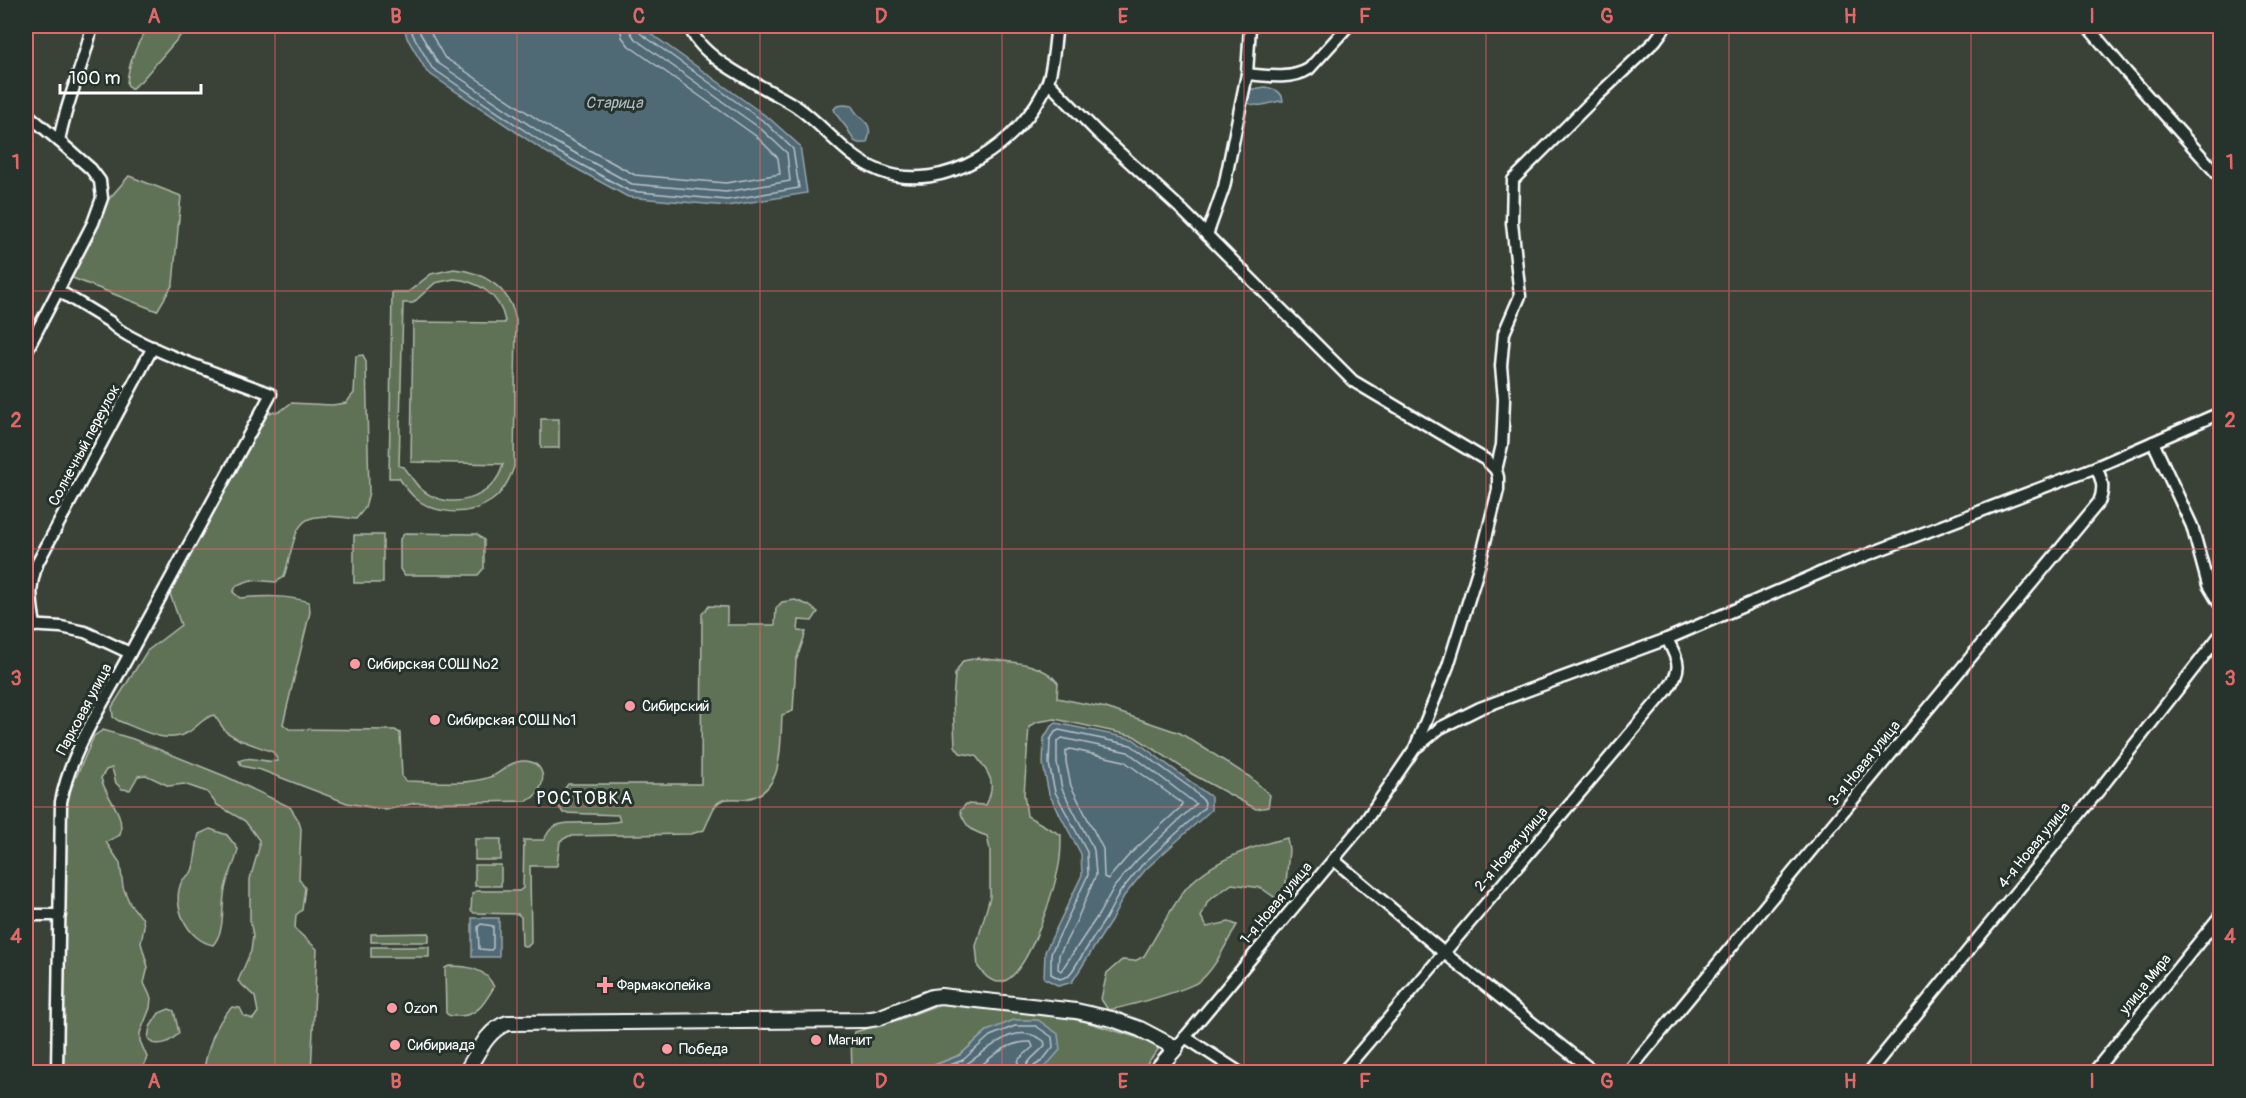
<svg xmlns="http://www.w3.org/2000/svg" width="2246" height="1098" viewBox="0 0 2246 1098" font-family="Pangolin,sans-serif">
  <rect width="100%" height="100%" fill="#3a4238"/>
  <filter id="ink" filterUnits="userSpaceOnUse"><feTurbulence type="fractalNoise" baseFrequency=".0167" numOctaves="2"/><feDisplacementMap in="SourceGraphic" scale="12" xChannelSelector="R" yChannelSelector="G"/><feConvolveMatrix kernelMatrix="1 2 1 2 8 2 1 2 1" color-interpolation-filters="sRGB"/></filter>
  <g filter="url(#ink)">
    <g fill="#607255" stroke="#b0b8aa" stroke-width="1.5" fill-rule="evenodd">
      <path d="M151,26H195L187,28L141,81L131,89L127,84C128,65 137,39 151,26Z"/>
      <polygon points="129,176 181,196 173,284 157,311 70,277 108,200"/>
      <path d="M454,269C484,272 510,288 516,320L514,467C509,481 503,493 491,501C468,517 433,515 413,496C408,491 403,484 399,478H389L392,292H408L431,274ZM454,279C478,281 500,295 505,321V323L413,322L411,462L503,464C495,499 449,513 421,489C414,483 410,474 404,467L399,466L403,303H413L435,283Z"/>
      <path d="M363,355L366,362L369,492L365,508L356,519C292,510 300,522 284,577L276,582L251,580L237,585L233,592L240,598C263,596 287,595 309,602L310,612L283,724L289,729L395,730L400,733L402,777L406,781C433,781 464,786 490,777C502,773 508,762 522,761C547,759 550,790 527,801L415,803L386,810L347,803L261,770L242,766L239,761C252,754 264,764 278,761L273,752L240,740L226,732L214,715C203,717 197,728 187,733C165,745 140,729 119,721L113,717L112,707L147,651L181,625L170,594L171,582L261,418L272,412H279L291,403L332,405L346,403L354,393L356,356Z"/>
      <rect x="541" y="419" width="18" height="29"/>
      <polygon points="405,533 477,534 484,540 484,568 478,575 404,575 400,569 400,539"/>
      <rect x="354" y="535" width="29" height="48"/>
      <path d="M795,600L808,605L818,612L812,621L799,620L798,631L806,632L796,661L793,711L782,715C780,745 785,796 743,799C734,799 722,797 716,805C711,811 708,823 704,830L691,834L569,836L560,841L557,866H530L531,943L527,947L522,945L521,917L518,914L474,913L471,910L472,894L476,891H519L523,888L524,840H544C546,836 549,830 552,828C565,818 603,826 620,821L618,815L563,813L558,805L559,797L568,784H701L702,614L709,606L727,607V625H775L776,608L782,602Z"/>
      <path d="M978,658C1004,662 1041,660 1058,683L1057,698L1106,708L1180,733L1250,777L1270,795L1268,807L1256,809L1192,774L1134,736L1055,719L1037,722L1029,727L1024,794L1027,816L1061,835C1061,842 1061,850 1060,858C1058,882 1027,981 1000,982C989,982 984,974 978,967L976,946L990,897V850L987,836C971,831 966,827 960,811L966,804L986,805C997,783 990,774 976,756L960,753L955,746L953,702L955,674L963,661Z"/>
      <path d="M103,730L133,739L227,777L290,807L299,821L301,829L299,879L305,888L302,910L296,915L295,929L317,949L311,1072H203C208,1049 214,1024 232,1007L240,1008L244,1016L253,1019L258,1012L255,997L238,981L251,951L253,936L250,920V879L259,848V840L245,821L217,805L207,792L184,784L169,786L146,775L138,776L130,790L122,789L116,783L112,768L106,770L101,778C107,801 125,811 120,835L106,842L120,863L123,887L130,904L143,919L144,927L141,943L148,967L144,983L151,998L150,1008L140,1033V1041L147,1057L142,1072H60L67,798L94,736Z"/>
      <path d="M210,829L227,835L238,849C236,863 229,872 226,885C220,905 227,929 213,945C188,941 170,904 182,881C184,877 190,875 192,871C196,861 196,845 199,834Z"/>
      <path d="M1287,838L1289,850L1285,894L1277,899L1261,888L1232,884L1208,901L1201,917L1207,927L1229,922L1237,925C1226,943 1217,966 1201,980C1189,990 1125,1007 1108,1010L1101,999L1107,973L1122,960L1135,961L1144,956C1156,937 1174,902 1188,886C1213,860 1252,846 1287,838Z"/>
      <rect x="475" y="839" width="26" height="21"/>
      <rect x="475" y="865" width="26" height="21"/>
      <polygon points="429,933 429,942 371,942 371,934"/>
      <rect x="371" y="947" width="58" height="10"/>
      <path d="M449,966C467,966 486,968 494,987C485,1002 478,1016 459,1016C453,1016 450,1017 446,1013L445,968Z"/>
      <polygon points="945,1002 992,1005 1083,1021 1155,1043 1158,1050 1140,1072 1034,1072 1046,1066 987,1031 960,1055 917,1072 852,1072 851,1038 855,1032 898,1020"/>
      <path d="M169,1009L174,1011L179,1033C171,1041 164,1046 152,1043L148,1038L150,1027L159,1013Z"/>
    </g>
    <g fill="#506975" stroke="#96a5ac" stroke-width="1.5">
      <polygon points="404,26 640,26 770,119 800,146 807,193 727,206 628,197 546,152 427,72 407,38"/>
      <path d="M1265,87C1275,89 1282,91 1283,101C1271,101 1258,110 1247,102L1248,90Z"/>
      <path d="M844,105L852,106C858,121 876,120 867,142C852,147 853,136 846,127C841,120 837,117 834,109L837,106Z"/>
      <polygon points="1056,723 1133,739 1211,797 1211,810 1146,869 1124,896 1111,921 1072,982 1059,986 1044,978 1045,952 1082,875 1081,854 1049,794 1043,764 1044,738 1050,728"/>
      <rect x="472" y="918" width="27" height="39"/>
      <polygon points="1014,1020 1038,1020 1058,1034 1060,1050 1046,1066 1034,1072 917,1072 960,1055 987,1031"/>
    </g>
    <g fill="none" stroke-linecap="round" stroke-linejoin="round">
      <g stroke="#b9c3c8" stroke-width="1.5">
        <polyline points="410,26 413,35 432,68 549,147 629,191 727,200 799,188 793,149 766,123 640,33 637,26"/>
        <polyline points="418,26 420,33 438,63 553,141 632,184 726,192 790,181 787,153 761,129 635,39 631,33 629,26"/>
        <polyline points="427,26 444,57 558,133 635,175 726,183 780,174 778,158 756,136 629,46 622,37 620,26"/>
        <polygon points="1059,730 1131,745 1192,789 1205,802 1204,808 1142,865 1120,892 1106,918 1069,976 1060,979 1051,974 1051,953 1088,875 1087,852 1055,792 1049,764 1050,740 1055,732"/>
        <polygon points="1062,738 1128,752 1196,804 1137,860 1114,887 1099,914 1061,971 1058,969 1059,955 1076,922 1096,875 1094,850 1062,789 1057,763 1057,742"/>
        <polygon points="1070,749 1124,761 1182,803 1181,807 1130,854 1108,879 1104,877 1103,849 1071,786 1066,762 1066,751"/>
        <polygon points="481,924 493,926 493,948 491,950 479,949 478,927"/>
        <polyline points="932,1072 963,1060 990,1036 1015,1026 1036,1026 1052,1037 1053,1047 1042,1061 1034,1066 1033,1072"/>
        <path d="M952,1072C983,1060 1009,1016 1044,1041L1045,1045C1038,1055 1026,1059 1025,1072"/>
        <path d="M973,1072C991,1058 1006,1041 1031,1042L1033,1047L1019,1059L1016,1072"/>
      </g>
      <defs>
        <g id="minor">
          <path d="M690,26C698,60 769,88 797,107C825,126 846,158 880,171C944,196 1022,143 1047,84C1054,67 1054,44 1057,26"/>
          <polyline points="2087,26 2127,73 2220,177"/>
          <path d="M1247,74C1267,76 1291,80 1309,69L1348,26"/>
          <polyline points="1048,82 1098,133 1180,208 1353,381 1486,460 1496,470 1498,477 1498,490 1478,570 1448,666 1415,748 1364,823 1176,1048"/>
          <polyline points="26,113 59,141"/>
          <polyline points="1207,235 1224,187 1247,74 1250,26"/>
          <path d="M26,352L93,223L102,198L100,181L91,169L59,141C66,101 84,65 92,26"/>
          <polyline points="2153,442 2192,526 2208,585 2220,605"/>
          <polyline points="1496,470 1502,445 1503,425 1504,399 1501,366 1504,333 1520,296 1512,223 1513,180 1593,100 1655,41 1666,26"/>
          <polyline points="26,625 61,627 85,632 130,653"/>
          <path d="M35,626C31,599 28,588 38,562L153,347"/>
          <polyline points="1418,746 1440,728 1480,708 1667,639 1827,570 2096,467 2220,413"/>
          <polyline points="1334,860 1443,952 1594,1072"/>
          <polyline points="26,915 60,915"/>
          <polyline points="1185,1037 1239,1072"/>
          <path d="M57,1072L61,802C70,753 100,709 123,666C172,575 222,485 271,394C239,381 129,345 110,322L59,291"/>
          <path d="M1343,1072L1667,690C1683,668 1679,662 1667,639"/>
          <path d="M1628,1072L2099,502C2105,488 2102,480 2096,467"/>
          <polyline points="1869,1072 2100,789 2220,635"/>
          <polyline points="2094,1072 2220,916"/>
        </g>
        <path id="tertiary" d="M466,1072C477,1055 487,1029 508,1023L865,1020L878,1018L932,997L941,996L1076,1011L1112,1019L1140,1029L1176,1048L1155,1072"/>
      </defs>
      <use href="#minor" stroke="#fff" stroke-width="15"/>
      <use href="#tertiary" stroke="#fff" stroke-width="18"/>
      <use href="#minor" stroke="#26332d" stroke-width="10"/>
      <use href="#tertiary" stroke="#26332d" stroke-width="14"/>
    </g>
  </g>
  <path fill="none" stroke="#e26868" stroke-width="1.5" stroke-opacity="0.55" d="M275,26V1072M517,26V1072M760,26V1072M1002,26V1072M1244,26V1072M1486,26V1072M1729,26V1072M1971,26V1072M26,291H2220M26,549H2220M26,807H2220"/>
  <g fill="#ff9aa2" stroke="#26332d" stroke-width="2">
    <circle cx="355" cy="664" r="6"/>
    <circle cx="630" cy="706" r="6"/>
    <circle cx="435" cy="720" r="6"/>
    <path d="M602 976h6v6h6v6h-6v6h-6v-6h-6v-6h6z"/>
    <circle cx="392" cy="1008" r="6"/>
    <circle cx="816" cy="1040" r="6"/>
    <circle cx="395" cy="1045" r="6"/>
    <circle cx="667" cy="1049" r="6"/>
  </g>
  <g text-anchor="middle" stroke-width="6" stroke-linejoin="round" paint-order="stroke">
    <g font-size="15" fill="#fff" stroke="#26332d">
      <text transform="translate(84 445) rotate(-62)" y="5">Солнечный переулок</text>
      <text transform="translate(84 709) rotate(-62)" y="5">Парковая улица</text>
      <text transform="translate(1864 763) rotate(-51)" y="5">3-я Новая улица</text>
      <text transform="translate(2034 845) rotate(-51)" y="5">4-я Новая улица</text>
      <text transform="translate(1511 849) rotate(-50)" y="5">2-я Новая улица</text>
      <text transform="translate(1276 903) rotate(-50)" y="5">1-я Новая улица</text>
      <text transform="translate(2145 984) rotate(-51)" y="5">улица Мира</text>
    </g>
    <g font-size="15" fill="#fff" stroke="#26332d" text-anchor="start">
      <text x="367" y="669">Сибирская СОШ №2</text>
      <text x="642" y="711">Сибирский</text>
      <text x="447" y="725">Сибирская СОШ №1</text>
      <text x="617" y="990">Фармакопейка</text>
      <text x="404" y="1013">Ozon</text>
      <text x="828" y="1045">Магнит</text>
      <text x="407" y="1050">Сибириада</text>
      <text x="679" y="1054">Победа</text>
    </g>
    <g font-size="16" font-style="italic" fill="#b0bcc1" stroke="#26332d">
      <text x="614" y="108">Старица</text>
    </g>
    <g font-size="18" letter-spacing="1.5" fill="#fff" stroke="#26332d">
      <text x="585" y="804">РОСТОВКА</text>
    </g>
  </g>
  <rect width="2246" height="1098" fill="none" stroke="#26332d" stroke-width="66"/>
  <path d="M60 84v9h141v-9" fill="none" stroke="#ffffff" stroke-width="3"/>
  <text x="69" y="84" font-size="18" fill="#ffffff" stroke="#26332d" stroke-width="4.5" paint-order="stroke">100 m</text>
  <rect x="33" y="33" width="2180" height="1032" fill="none" stroke="#e26868" stroke-width="2"/>
  <g font-size="20" text-anchor="middle" font-weight="bold" fill="#e26868">
    <text x="154" y="23">A</text>
    <text x="396" y="23">B</text>
    <text x="639" y="23">C</text>
    <text x="881" y="23">D</text>
    <text x="1123" y="23">E</text>
    <text x="1365" y="23">F</text>
    <text x="1607" y="23">G</text>
    <text x="1850" y="23">H</text>
    <text x="2092" y="23">I</text>
    <text x="16" y="169">1</text>
    <text x="2230" y="169">1</text>
    <text x="16" y="427">2</text>
    <text x="2230" y="427">2</text>
    <text x="16" y="685">3</text>
    <text x="2230" y="685">3</text>
    <text x="16" y="943">4</text>
    <text x="2230" y="943">4</text>
    <text x="154" y="1088">A</text>
    <text x="396" y="1088">B</text>
    <text x="639" y="1088">C</text>
    <text x="881" y="1088">D</text>
    <text x="1123" y="1088">E</text>
    <text x="1365" y="1088">F</text>
    <text x="1607" y="1088">G</text>
    <text x="1850" y="1088">H</text>
    <text x="2092" y="1088">I</text>
  </g>
</svg>
